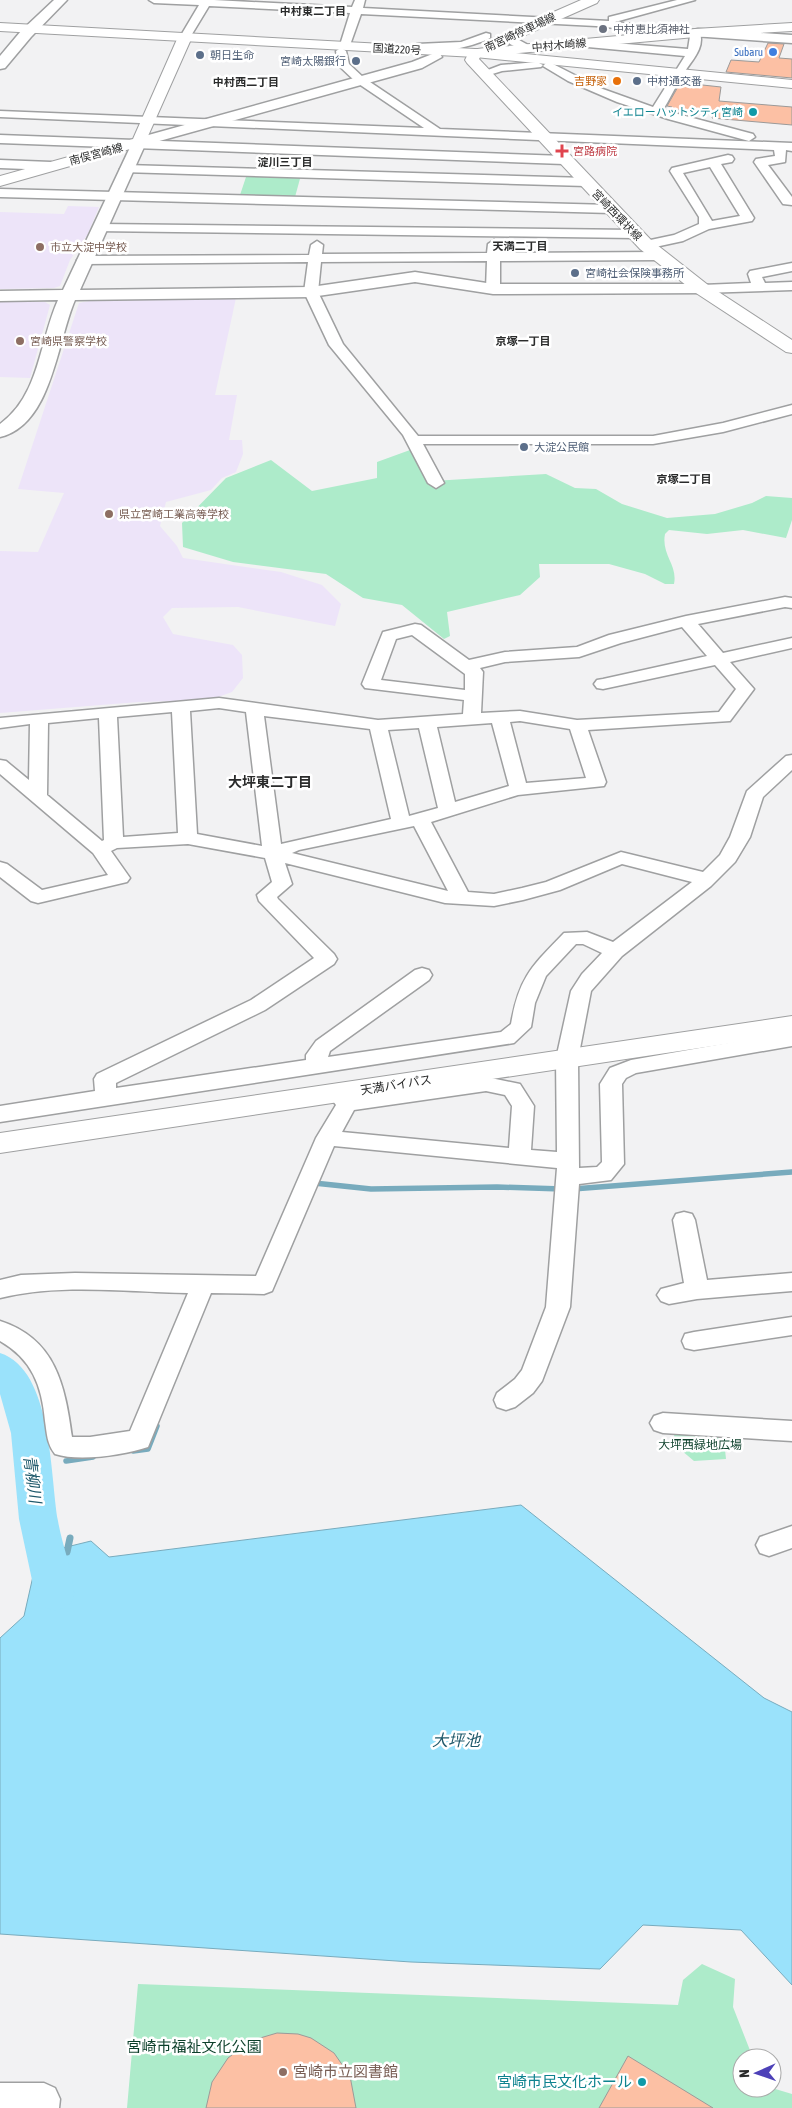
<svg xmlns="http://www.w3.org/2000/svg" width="792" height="2108" viewBox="0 0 792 2108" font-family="'Asap Condensed','Noto Sans JP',sans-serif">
  <rect width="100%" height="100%" fill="#f2f2f3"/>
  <g fill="#ede4f9">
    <polygon points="68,206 99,207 88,234 70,260 60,286 54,288 0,289 0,212 64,214"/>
    <polygon points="236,298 215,395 237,395 229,440 242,440 243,454 236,472 222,478 211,490 166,502 160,526 177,546 183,558 281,572 322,585 341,604 335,626 238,607 172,608 163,617 173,634 233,645 242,655 243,678 232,692 210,700 139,702 0,713 0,551 38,552 64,493 18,489 79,303 89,301"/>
    <polygon points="0,302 45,302 50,305 30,378 0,377"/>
  </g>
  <g fill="#adebca">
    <polygon points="247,174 301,175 295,197 240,195"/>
    <path d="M410,450L433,481L546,474L575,488L596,489L622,504L667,518L715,514L752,503L766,496L792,498V520L786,538L743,530L707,534L669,530L665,534C661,555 678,565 674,584H665L645,574L609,564H539L540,577L520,595L447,612L450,636L444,639L402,605L363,598L326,574L233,562L183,547L182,523L226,478L271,460L312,491L377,478V462Z"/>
    <polygon points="683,1430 723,1431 726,1459 694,1461 675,1445 674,1434"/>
    <polygon points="702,1964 735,1979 733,2007 753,2058 742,2058 742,2088 772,2088 792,2094 792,2108 127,2108 138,1984 678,2005 683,1980"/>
  </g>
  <polygon fill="#9ae2fb" stroke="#78abbd" points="521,1505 764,1698 792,1712 792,1985 741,1930 643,1925 600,1969 411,1962 0,1934 0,1638 24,1616 38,1554 91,1541 109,1557"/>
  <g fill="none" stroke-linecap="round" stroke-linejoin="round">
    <g stroke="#78abbd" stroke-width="5.5">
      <polyline points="314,1183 371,1189 497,1187 562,1189"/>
      <polyline points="573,1189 792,1172"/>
      <polyline points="133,1451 148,1449 157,1426"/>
      <polyline points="66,1461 93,1457"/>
    </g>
    <polyline stroke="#78abbd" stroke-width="7" points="67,1552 70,1538"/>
    <path fill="#9ae2fb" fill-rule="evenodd" d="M0,1353C53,1370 50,1476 58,1521C62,1545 72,1568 74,1592C75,1597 71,1601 69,1606L55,1611L41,1606L35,1594L19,1519L11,1433L0,1394Z"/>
  </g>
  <g fill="#fcc0a4" stroke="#9b9a99">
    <polygon points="768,43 784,44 779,58 792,59 792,78 726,72 731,60 759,62"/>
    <polygon points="684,83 721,87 719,101 792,107 792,125 712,118 714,113 671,109 672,107 667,106 679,85"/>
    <polygon points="277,2033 298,2034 311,2038 334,2053 350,2076 356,2108 206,2108 212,2082 228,2058 250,2041"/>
    <polygon points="628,2056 713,2108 599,2108"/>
  </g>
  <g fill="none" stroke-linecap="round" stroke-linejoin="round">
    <defs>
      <g id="minor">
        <path d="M149,0H214L352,7L355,0H365L363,8L609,21V17L677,0H695L615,22L699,31C707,48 689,63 682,76C676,86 669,100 663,110L753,134L755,137L749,141L668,119L617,102L568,81L543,66L545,64H553L600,88L653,107L685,56L577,46L572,43L577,40L688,49L690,36L596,26L361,14L350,45L345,48L340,45L350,13L209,6L189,39L185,40L180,37L199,5L154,3Z"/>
        <polygon points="513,30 518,33 519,40 530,46 530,50 522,50 510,44 508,33"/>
        <path d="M486,33L490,34V38C475,46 425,59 412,47L417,44L461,42Z"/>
        <polygon points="341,48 346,51 349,64 364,78 440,129 792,143 792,151 786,150 785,162 768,165 792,197 792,205 783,204 754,162 756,159 775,156 774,150 0,117 0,111 424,128 356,82 338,65 336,51"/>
        <polygon points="537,62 543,65 541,67 502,71 486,76 480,73 501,65"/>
        <polygon points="0,135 564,156 570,160 564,164 0,143"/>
        <path d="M728,155L732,156L734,159L732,162L721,164L754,218L752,221L709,229L683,241L646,249L641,248L640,245L641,242L674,235L699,224V217L670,171L672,168ZM710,167L740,216L712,221L683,173Z"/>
        <polygon points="0,160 51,162 57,166 51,170 0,168"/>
        <polygon points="126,165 586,178 592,182 586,186 122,172 120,169"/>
        <polygon points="0,189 611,205 617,209 611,213 0,197"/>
        <polygon points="100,224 634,230 640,234 634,238 95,231 94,228"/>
        <polygon points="494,240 500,244 500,253 659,252 666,256 659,260 500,261 500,289 493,293 486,289 487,261 321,262 318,292 343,344 418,436 653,436 723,423 792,405 792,414 723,432 653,444 423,444 444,483 436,488 428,483 403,435 329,345 304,292 308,262 84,264 77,260 84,256 309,255 311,245 317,241 323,245 322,254 487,253 488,244"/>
        <polygon points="792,263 792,271 762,277 765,283 792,282 792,290 702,293 695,289 702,285 751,283 748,274 750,271"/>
        <path d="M785,597L792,598V608L785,607L698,624L723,653L792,638V648L730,662L754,689L730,721L588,730L606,782L604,786L518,795L431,822L468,892L494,894L522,888L546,882L621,852L703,872L720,855L730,837L747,791L786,756L792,755V770L763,797L750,837L735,862L711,886L622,956L591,991L578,1059L579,1168L597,1167L602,1162L600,1084L610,1068L631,1060L792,1032V1046L636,1073L626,1078L622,1084L624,1164L611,1180L579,1184L570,1307L542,1381L533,1393L515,1407L506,1410L497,1407L494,1400L497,1393L515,1379L522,1370L546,1307L557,1168L334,1146L272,1291L264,1294L211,1293L148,1447C124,1455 79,1462 55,1454C47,1444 47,1434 45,1421C42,1386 32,1359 0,1341V1321C56,1339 65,1386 72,1437H90L130,1431L188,1293C127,1292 60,1283 0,1298V1280L21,1275L75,1273L256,1276L316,1138L336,1105L327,1093L330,1088C341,1085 345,1087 352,1096L486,1077L520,1084L534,1106L531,1150L557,1152L556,1059L571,991L582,974L602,953L583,944H576L546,976L535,1003L531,1027L514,1043L0,1122V1106L95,1091L94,1079L97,1074L251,1000L314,958L259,901L257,895L272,882L265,858L188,844L117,848L111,851L130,878L127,882L38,903L31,901L0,877V862L7,864L42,890L108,875L93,853L0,774V760L6,761L29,780L30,724L0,728V718L219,698L378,720L463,714L464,700L365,688L362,684L383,632L415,624L421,625L469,660L505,652L577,647L609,635L686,616ZM682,627L707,656L603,679L597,680L594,684L597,688L603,689L715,665L736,689L719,712L577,720L520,711L481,713L483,672L480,668L505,662L579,657L621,643ZM412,635L465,674V690L381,680L396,639ZM219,708L246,712L262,846L197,834L190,711ZM172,712L178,833L123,837L117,717ZM264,716L370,729L391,819L281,844ZM99,718L104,840L102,841L47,795L48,723ZM520,721L570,729L586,778L526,783L510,722ZM492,723L509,786L455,802L437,727ZM419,728L438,808L409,816L388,730ZM414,826L448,891L292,853L299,850ZM285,863L445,903L494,906L523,900L560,890L622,864L692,882L613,942L587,932L564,933C532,966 519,977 511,1024L501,1032L328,1057L330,1051L429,980L432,975L429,970L422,968L415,970L316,1041L306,1055V1060L116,1088V1083L265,1010L334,964L337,959L334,954L278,899L277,897L292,884ZM486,1091L505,1095L512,1106L509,1148L342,1132L354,1110Z"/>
        <polygon points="684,1212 692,1214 695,1220 707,1280 792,1273 792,1291 697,1299 669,1304 661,1301 657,1295 661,1289 684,1283 673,1220 676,1214"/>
        <polygon points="792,1317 792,1335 694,1350 685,1348 682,1341 685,1334 694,1332"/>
        <polygon points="663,1413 792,1421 792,1441 663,1433 654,1430 650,1423 654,1416"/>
        <polygon points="792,1526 792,1548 769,1556 760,1553 756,1545 760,1537"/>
        <polygon points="0,2083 44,2083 55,2088 60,2099 59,2108 0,2108"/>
      </g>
      <g id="tertiary">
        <polygon points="54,0 67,0 31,37 5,68 0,69 0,56 21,31"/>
        <polygon points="698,29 792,35 792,43 693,36 691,33 693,30"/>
        <path d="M435,53L440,54L442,57L422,68L145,145L80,290L311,287L415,272L493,284H702L708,285L710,289L708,293L493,294L415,282L311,297L75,300C57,341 52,425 0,437V424C40,395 39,342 58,300L0,301V291L63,290L134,139L412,62Z"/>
      </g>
      <polygon id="secondary" points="581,0 599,0 597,3 498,47 695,29 792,23 792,31 695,37 475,57 468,53 470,50 485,48 483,45 485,42"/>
      <g id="primary">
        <polygon points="185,33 192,37 144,145 0,186 0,176 133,139 178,37"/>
        <polygon points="475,49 482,53 479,59 652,241 708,285 792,340 792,353 786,352 696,293 640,249 467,63 465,60 470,50"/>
      </g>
      <g id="trunk">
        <polygon points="0,23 475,49 792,80 792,88 475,57 0,31"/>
        <polygon points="792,1016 792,1034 0,1153 0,1133"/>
      </g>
    </defs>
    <use href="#minor" stroke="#9fa0a1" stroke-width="3"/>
    <use href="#tertiary" stroke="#9fa0a1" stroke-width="3"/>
    <use href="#secondary" stroke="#9fa0a1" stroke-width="2"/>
    <use href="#primary" stroke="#9fa0a1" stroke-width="2"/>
    <use href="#trunk" stroke="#9fa0a1" stroke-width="2"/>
    <use href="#minor" fill="#fff" fill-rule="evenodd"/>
    <use href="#tertiary" fill="#fff" fill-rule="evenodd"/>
    <use href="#secondary" fill="#fff" fill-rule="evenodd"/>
    <use href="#primary" fill="#fff" fill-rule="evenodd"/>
    <use href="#trunk" fill="#fff" fill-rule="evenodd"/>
  </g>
  <circle fill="#6b7280" stroke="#fff" stroke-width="2" cx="603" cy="29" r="5"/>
  <circle fill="#3f7fe0" stroke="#fff" stroke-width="2" cx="773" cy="52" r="5"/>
  <g fill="#5c6f8a" stroke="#fff" stroke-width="2">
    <circle cx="200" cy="55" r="5"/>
    <circle cx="356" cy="61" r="5"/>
    <circle cx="637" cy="81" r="5"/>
    <circle cx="575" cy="273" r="5"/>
    <circle cx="524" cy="447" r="5"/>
  </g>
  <circle fill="#e8710a" stroke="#fff" stroke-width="2" cx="617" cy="81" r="5"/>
  <g fill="#0f9aa8" stroke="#fff" stroke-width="2">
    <circle cx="753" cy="112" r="5"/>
    <circle cx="642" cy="2082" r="5"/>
  </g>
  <path fill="#e0444e" stroke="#fff" stroke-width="2" d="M559.5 143.5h5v5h5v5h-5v5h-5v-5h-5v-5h5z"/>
  <g fill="#8d6e63" stroke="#fff" stroke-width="2">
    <circle cx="40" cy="247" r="5"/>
    <circle cx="20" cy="341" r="5"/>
    <circle cx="109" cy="514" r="5"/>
    <circle cx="283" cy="2072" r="5"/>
  </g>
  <g text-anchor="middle" stroke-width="5" stroke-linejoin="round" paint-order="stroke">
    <g font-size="11" font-weight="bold" fill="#2a2b2b" stroke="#fff">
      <text x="313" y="15">中村東二丁目</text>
      <text x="246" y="86">中村西二丁目</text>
      <text x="285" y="166">淀川三丁目</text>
      <text x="520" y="250">天満二丁目</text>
      <text x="523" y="345">京塚一丁目</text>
      <text x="684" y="483">京塚二丁目</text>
    </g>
    <g font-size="11" fill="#5b616d" stroke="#fff" text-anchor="start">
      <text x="613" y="33">中村恵比須神社</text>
    </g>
    <g font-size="11" fill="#2a2b2b" stroke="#fff">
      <text transform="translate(520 32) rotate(-25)" y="4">南宮崎停車場線</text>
      <text transform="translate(559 45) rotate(-5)" y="4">中村木崎線</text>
      <text transform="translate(397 49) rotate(3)" y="4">国道220号</text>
      <text transform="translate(96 154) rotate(-15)" y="4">南俣宮崎線</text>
      <text transform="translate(617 215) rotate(46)" y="4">宮崎西環状線</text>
    </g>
    <g font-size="11" fill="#366cbe" stroke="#fff" text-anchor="end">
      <text x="763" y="56">Subaru</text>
    </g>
    <g font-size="11" fill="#4e5e75" stroke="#fff" text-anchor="start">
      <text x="210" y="59">朝日生命</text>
      <text x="346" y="65" text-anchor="end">宮崎太陽銀行</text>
      <text x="647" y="85">中村通交番</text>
      <text x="585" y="277">宮崎社会保険事務所</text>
      <text x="534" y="451">大淀公民館</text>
    </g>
    <g font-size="11" fill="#c56008" stroke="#fff" text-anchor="end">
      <text x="607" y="85">吉野家</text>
    </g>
    <g font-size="11" fill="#0d838f" stroke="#fff" text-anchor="end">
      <text x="743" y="116">イエローハットシティ宮崎</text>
    </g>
    <g font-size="11" fill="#be3a42" stroke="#fff" text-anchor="start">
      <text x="573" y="155">宮路病院</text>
    </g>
    <g font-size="11" fill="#785e54" stroke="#fff" text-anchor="start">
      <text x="50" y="251">市立大淀中学校</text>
      <text x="30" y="345">宮崎県警察学校</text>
      <text x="119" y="518">県立宮崎工業高等学校</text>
    </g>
    <g font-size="12" fill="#2a2b2b" stroke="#fff">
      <text transform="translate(396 1085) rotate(-9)" y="4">天満バイパス</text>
    </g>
    <g font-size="12" fill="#0c3f2a" stroke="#fff">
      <text x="700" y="1449">大坪西緑地広場</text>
    </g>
    <g font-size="14" font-weight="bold" fill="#2a2b2b" stroke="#fff">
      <text x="270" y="787">大坪東二丁目</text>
    </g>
    <g font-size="15" fill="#0c3f2a" stroke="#fff">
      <text x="194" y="2052">宮崎市福祉文化公園</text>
    </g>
    <g font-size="15" fill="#785e54" stroke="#fff" text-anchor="start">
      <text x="293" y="2077">宮崎市立図書館</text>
    </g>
    <g font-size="15" fill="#0d838f" stroke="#fff" text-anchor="end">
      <text x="632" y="2087">宮崎市民文化ホール</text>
    </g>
    <g font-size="16" font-style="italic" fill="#1e586a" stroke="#fff">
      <text transform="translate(33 1479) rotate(83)" y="6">青柳川</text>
      <text x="456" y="1746">大坪池</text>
    </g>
  </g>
  <g transform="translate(757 2073) rotate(268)"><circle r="24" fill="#ffffff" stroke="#aaaaaa"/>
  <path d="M0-4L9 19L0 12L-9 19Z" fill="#4d41b8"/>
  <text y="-8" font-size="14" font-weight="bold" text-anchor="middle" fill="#2a2b2b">N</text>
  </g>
</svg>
